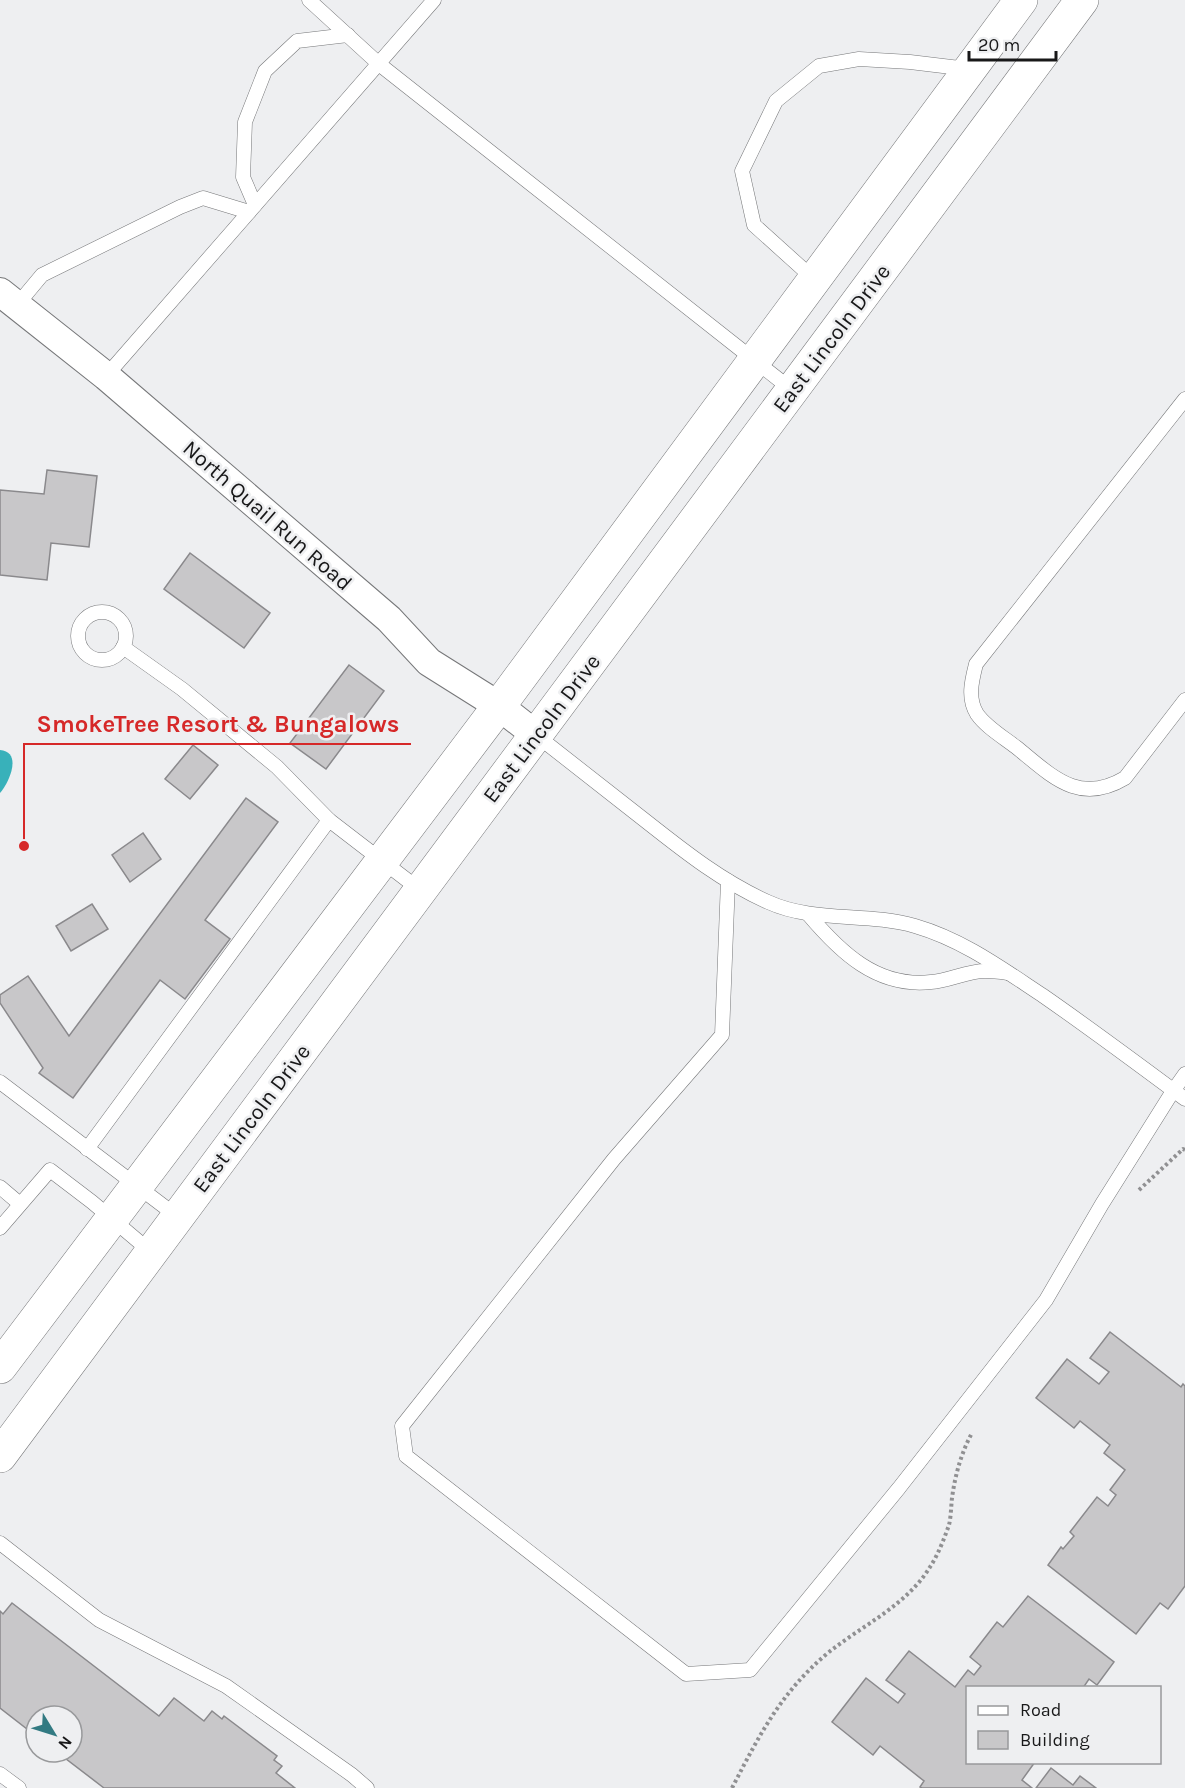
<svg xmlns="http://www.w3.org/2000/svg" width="1185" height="1788" viewBox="0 0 1185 1788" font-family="Karla,sans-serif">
  <rect width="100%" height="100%" fill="#eeeff1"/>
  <path fill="#38b1ba" d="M0,750C23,752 9,783 0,793Z"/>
  <g fill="#c8c7c9" stroke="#8a898c" stroke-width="1.5">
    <polygon points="47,470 97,476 89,547 51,543 47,580 0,575 0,490 44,494"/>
    <polygon points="190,553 270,613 244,648 164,589"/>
    <polygon points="349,665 384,691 326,769 290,743"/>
    <polygon points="193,745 218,765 190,799 165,779"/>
    <polygon points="246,798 278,822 205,920 230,939 185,999 160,980 73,1098 39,1073 43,1068 0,1003 0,995 28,976 69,1036"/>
    <polygon points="143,833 161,859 130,882 112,855"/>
    <polygon points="92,904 108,929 71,951 56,926"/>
    <polygon points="1110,1332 1181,1387 1183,1384 1185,1386 1185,1586 1168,1609 1160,1603 1136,1634 1048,1565 1061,1547 1063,1549 1074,1536 1070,1532 1097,1497 1108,1506 1116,1495 1110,1490 1125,1470 1104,1453 1110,1445 1080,1421 1074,1428 1036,1398 1067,1359 1099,1384 1109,1372 1090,1358"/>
    <polygon points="1028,1596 1114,1662 1097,1685 1089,1679 1083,1688 968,1688 968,1762 1035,1762 1022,1780 1032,1788 922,1788 920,1787 924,1781 880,1746 873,1755 832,1722 866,1678 898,1703 905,1694 886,1680 909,1651 955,1687 968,1670 974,1675 981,1666 970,1657 997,1622 1003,1627"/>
    <polygon points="12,1603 159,1716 174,1698 204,1721 212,1711 222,1719 224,1716 277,1756 274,1760 282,1766 276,1773 295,1788 104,1788 57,1752 72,1752 72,1716 36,1716 36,1736 0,1708 0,1611 3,1614"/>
    <polygon points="1051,1768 1073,1785 1080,1776 1096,1788 1036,1788"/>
  </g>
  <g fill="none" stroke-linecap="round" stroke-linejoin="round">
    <defs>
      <g id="service">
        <polyline points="309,0 379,64 792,390"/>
        <polyline points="255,205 243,177 245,122 265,71 297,41 348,35"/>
        <polyline points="814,279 754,225 742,171 776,101 819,66 859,59 910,62 968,69"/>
        <polyline points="17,305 42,275 180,207 203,198 249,212"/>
        <polyline points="106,376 434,0"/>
        <path d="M1185,399L976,664C972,680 967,698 977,714C986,727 1003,737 1016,747C1051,775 1078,806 1125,778L1185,700"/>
        <circle cx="102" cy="636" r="24"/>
        <polyline points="123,647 182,689 277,767 329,820"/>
        <path d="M536,735C573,764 610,793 647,822C685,852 723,882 768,902C814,923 867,912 915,926C963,940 1001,968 1042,995C1091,1029 1138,1064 1185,1099"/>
        <polyline points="728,881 722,1035 614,1159 402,1426 406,1456 686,1674 750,1670 899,1488 1046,1300 1102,1204 1173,1091 1185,1074"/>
        <path d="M808,914C840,952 877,988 931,982C949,981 967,971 985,971C993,971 1001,972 1008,973"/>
        <polyline points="0,1082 178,1217"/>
        <polyline points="87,1149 329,820 420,890"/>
        <polyline points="0,1187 20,1204"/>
        <polyline points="0,1228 50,1170 92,1202 151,1252"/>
        <polyline points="0,1543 99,1620 226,1686 352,1775 367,1788"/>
        <polyline points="0,1774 19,1788"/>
      </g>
      <polyline id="minor" points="0,292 106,376 389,619 429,662 499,706 536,735"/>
      <g id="secondary">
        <polyline points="0,1367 499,706 1021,0"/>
        <polyline points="0,1456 1082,0"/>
      </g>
    </defs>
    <use href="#service" stroke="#767779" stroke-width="15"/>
    <use href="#minor" stroke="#767779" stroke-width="30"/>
    <use href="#secondary" stroke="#767779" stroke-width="34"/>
    <g stroke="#909092" stroke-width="4" stroke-dasharray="3 3" stroke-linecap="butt">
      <polyline points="1139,1190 1183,1149 1185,1150"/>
      <path d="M732,1788C760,1734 781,1692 829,1652C863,1625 907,1605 930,1567C938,1555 944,1539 949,1525C951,1517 951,1507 952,1498C955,1476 961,1453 972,1433"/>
    </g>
    <use href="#service" stroke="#fff" stroke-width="14"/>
    <use href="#minor" stroke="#fff" stroke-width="28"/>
    <use href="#secondary" stroke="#fff" stroke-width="33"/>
  </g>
  <g text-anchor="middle" stroke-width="5" stroke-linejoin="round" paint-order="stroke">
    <g font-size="22" fill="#181819" stroke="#eeeff1">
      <text transform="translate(831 338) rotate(-53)" y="8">East Lincoln Drive</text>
      <text transform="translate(268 515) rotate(41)" y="8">North Quail Run Road</text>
      <text transform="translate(541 728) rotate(-53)" y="8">East Lincoln Drive</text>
      <text transform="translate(251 1118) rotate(-53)" y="8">East Lincoln Drive</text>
    </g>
  </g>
  <path fill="none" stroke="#d62828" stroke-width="2" d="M24 846L24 744H411"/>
  <circle fill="#d62828" stroke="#eeeff1" stroke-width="2" cx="24" cy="846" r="6"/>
  <g font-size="24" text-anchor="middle" font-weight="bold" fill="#d62828" stroke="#eeeff1" stroke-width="5" stroke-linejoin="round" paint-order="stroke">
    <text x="218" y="732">SmokeTree Resort &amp; Bungalows</text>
  </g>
  <rect x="966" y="1686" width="195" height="78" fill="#eeeff1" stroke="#98999b" stroke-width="1.5"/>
  <rect x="978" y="1706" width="30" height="9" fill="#ffffff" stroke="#98999b" stroke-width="1.5"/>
  <text x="1020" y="1716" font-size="18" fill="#181819">Road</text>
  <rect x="978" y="1731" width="30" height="18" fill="#c8c7c9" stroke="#98999b" stroke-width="1.5"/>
  <text x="1020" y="1746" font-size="18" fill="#181819">Building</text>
  <g transform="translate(54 1734) rotate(128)"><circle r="28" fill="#eeeff1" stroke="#98999b" stroke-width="1.5"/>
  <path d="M0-4.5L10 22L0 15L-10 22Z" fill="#327a82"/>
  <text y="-9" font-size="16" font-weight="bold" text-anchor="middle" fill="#181819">N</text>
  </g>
  <path d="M969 51v9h87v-9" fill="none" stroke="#181819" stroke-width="3"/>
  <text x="978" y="51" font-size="18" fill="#181819" stroke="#eeeff1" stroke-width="4.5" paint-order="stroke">20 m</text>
</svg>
